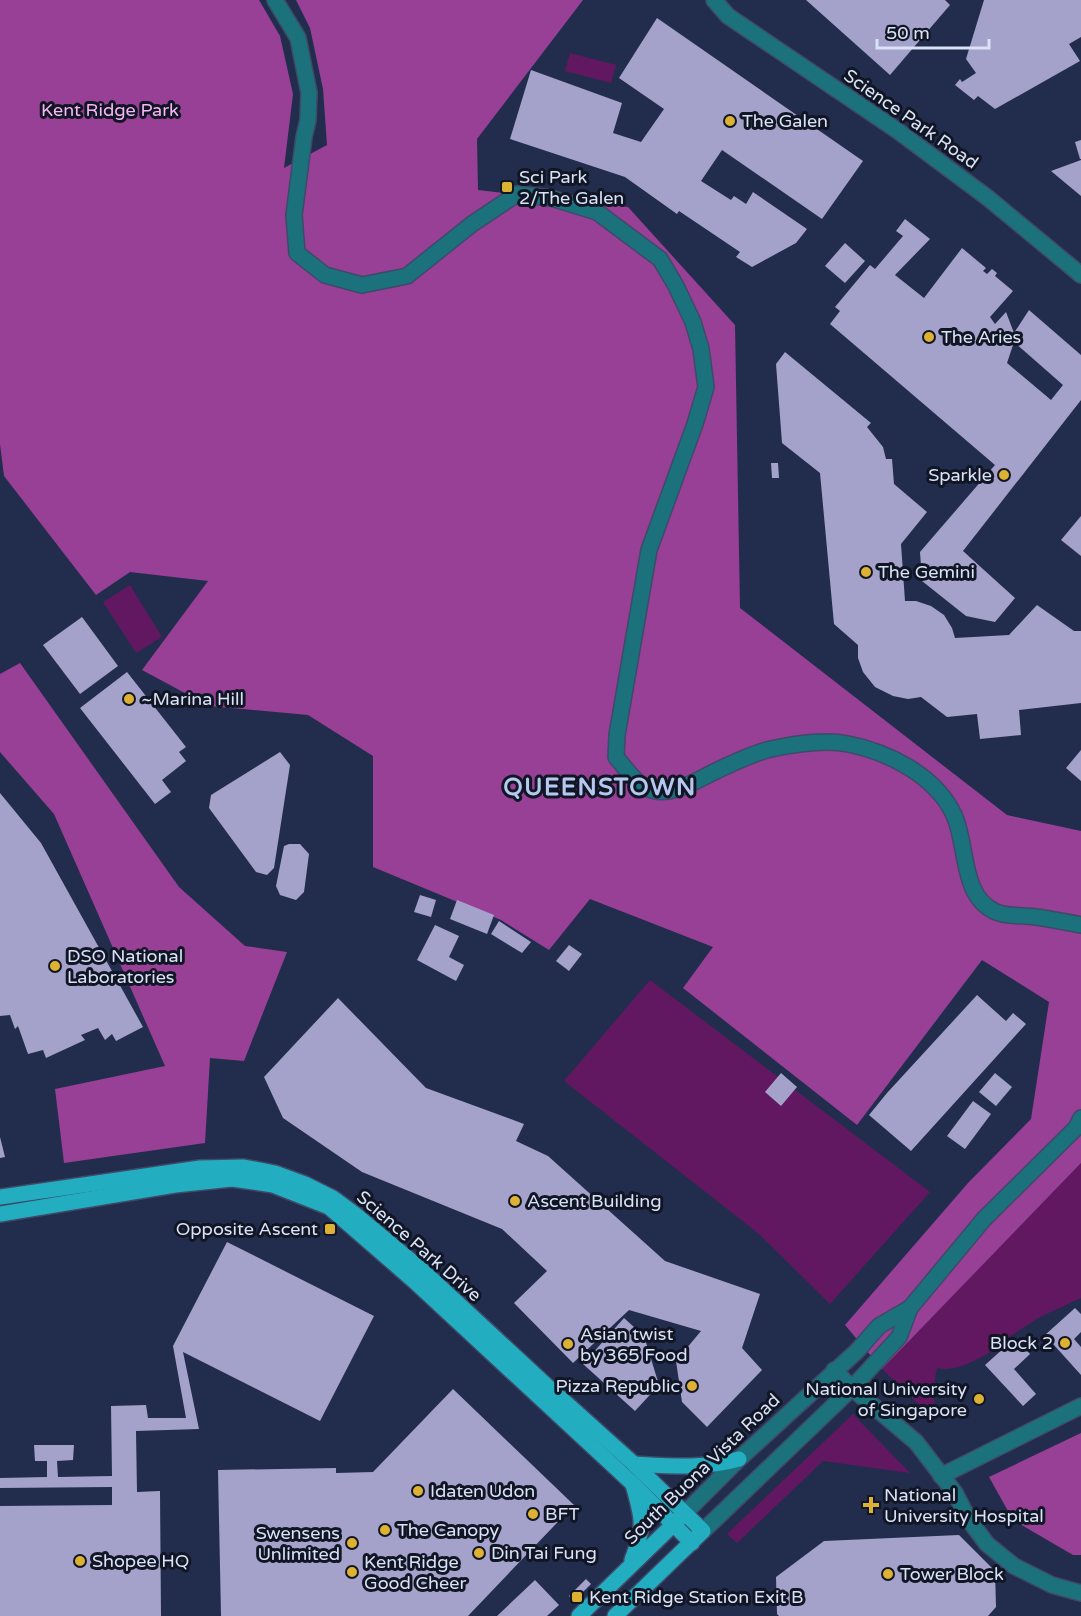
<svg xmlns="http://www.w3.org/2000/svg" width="1081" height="1616" viewBox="0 0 1081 1616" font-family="'Varela Round',sans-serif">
  <rect width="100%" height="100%" fill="#222d4d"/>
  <g fill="#611861">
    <polygon points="570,53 616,65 611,83 565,71"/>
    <polygon points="130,585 162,637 136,653 103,602"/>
    <polygon points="650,980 930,1192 830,1304 759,1234 564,1081"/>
    <path d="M1081,1163V1298L1038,1318L1009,1337L1003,1338L999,1341V1347C982,1357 957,1373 937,1368C933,1385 932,1401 938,1416L934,1419L882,1369Z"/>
    <polygon points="853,1414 910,1473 823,1461 737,1543 727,1534"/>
  </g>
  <g fill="#983f96">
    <polygon points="0,0 259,0 280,36 293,94 284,168 327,145 323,89 310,28 296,0 583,0 477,139 478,190 628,207 735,325 740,608 1007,815 1081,831 1081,1163 882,1369 845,1325 968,1183 1031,1119 1049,1002 982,960 857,1125 683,988 713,947 590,899 549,950 501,920 373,867 373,756 308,715 209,706 142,670 208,581 130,572 96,595 4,476 0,444"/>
    <polygon points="20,663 179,887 245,946 287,952 244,1061 210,1058 205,1143 64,1163 55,1089 165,1066 54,814 0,752 0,674"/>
    <polygon points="1081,1433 1081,1555 1073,1555 1013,1520 989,1477"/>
  </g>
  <g fill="#a4a1cb" fill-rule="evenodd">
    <polygon points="806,0 945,0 950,5 890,75"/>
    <polygon points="984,0 1081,0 1081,37 1069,44 1080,61 995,109 978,96 974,100 955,85 960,79 962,82 976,73 966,59"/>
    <polygon points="657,18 863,161 822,219 722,150 701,181 731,200 734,196 746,204 753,192 807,229 796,243 752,267 736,257 740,252 679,211 677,214 625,177 510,139 531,70 622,103 613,133 641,142 664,109 619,78"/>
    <polygon points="1081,140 1081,159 1080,159 1075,142"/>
    <polygon points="1081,160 1081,196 1051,171"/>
    <path d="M905,219L930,239L895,275L924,298L962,248L986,268L983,271L987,274L992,269L997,273L995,276L1013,291L990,317L995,324L1006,312L1014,333L1029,310L1081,355V400L963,551L1015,598L995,622L966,616L922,581L920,552L995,465L830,324L840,311L835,307L870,265L875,269L903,236L896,231ZM1014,342L1063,385L1051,400L1007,363Z"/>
    <polygon points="845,243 865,261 845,283 825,266"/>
    <polygon points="785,352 871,423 867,427 883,447 886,459 892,459 894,484 927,512 901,544 905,601 916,601 931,606 944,615 952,628 955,638 1009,635 1037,605 1074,631 1081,631 1081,703 1019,710 1021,735 980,739 977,714 947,717 921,697 908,699 893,696 875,687 863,672 858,658 858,645 834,624 820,473 782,443 776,364"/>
    <polygon points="771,463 778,463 779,478 772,478"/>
    <polygon points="1081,516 1081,556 1061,540"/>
    <polygon points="82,617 118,666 80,694 43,645"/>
    <polygon points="127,672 186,747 179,752 186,761 162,780 171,792 155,804 80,708"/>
    <polygon points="1081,750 1081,781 1066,768"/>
    <polygon points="280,752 290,765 274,868 267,875 256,872 209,808 211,795"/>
    <polygon points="0,793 41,843 143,1027 116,1041 112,1034 105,1040 98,1028 81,1035 85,1040 46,1058 43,1050 28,1054 18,1026 15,1029 10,1015 0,1016"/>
    <polygon points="289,844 300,844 309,854 304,892 296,900 280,895 276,886 284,846"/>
    <polygon points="420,895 436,900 431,917 414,912"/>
    <polygon points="457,900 494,915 487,934 450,919"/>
    <polygon points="499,921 531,942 522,953 491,934"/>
    <polygon points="435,925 459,936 449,957 464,965 456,981 417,960"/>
    <polygon points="569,945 582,954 569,971 556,961"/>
    <polygon points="977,995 1006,1021 1013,1013 1026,1024 911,1151 869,1115 887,1093"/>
    <polygon points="338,998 426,1088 524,1124 516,1141 548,1156 665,1261 760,1294 742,1348 762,1370 707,1427 682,1402 676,1361 701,1331 629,1310 573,1363 514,1303 547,1271 502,1229 362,1172 283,1118 264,1077"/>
    <polygon points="781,1073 797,1087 781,1106 765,1092"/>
    <polygon points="995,1073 1012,1087 996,1106 979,1092"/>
    <polygon points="973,1101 991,1114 965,1149 947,1136"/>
    <polygon points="0,1137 5,1157 0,1158"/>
    <polygon points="227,1242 374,1316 320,1421 183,1352 199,1429 136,1431 137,1492 160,1491 161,1616 0,1616 0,1506 112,1505 112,1487 0,1488 0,1478 47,1477 47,1461 35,1461 34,1445 74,1445 73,1460 57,1461 58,1477 112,1476 111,1406 146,1405 148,1418 186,1418 173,1346"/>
    <polygon points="1075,1308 1081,1314 1081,1332 1074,1339 1081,1347 1081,1375 1045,1335"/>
    <polygon points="624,1318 644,1336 659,1385 635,1411 583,1364"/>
    <polygon points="1015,1338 1030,1354 1014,1369 1036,1394 1023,1406 985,1365"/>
    <polygon points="453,1389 574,1505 468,1616 221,1616 218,1470 336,1468 336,1473 373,1472"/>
    <polygon points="959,1535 995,1571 996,1607 988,1616 779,1616 777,1614 776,1577 824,1541"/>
    <polygon points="586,1579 591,1584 574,1601 569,1596"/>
    <polygon points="535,1580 559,1605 547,1616 497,1616"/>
  </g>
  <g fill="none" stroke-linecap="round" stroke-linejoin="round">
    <defs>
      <g id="minor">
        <path d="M275,0L298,38L309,93L308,120L304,137L294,215L297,253L325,275L362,285L407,276L472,224L517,194L551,198L597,212L660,259L676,286L693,322L701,349L706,387L695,424L649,550L617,735L616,757C624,766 633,780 644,787C668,800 695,781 716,771C733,763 753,753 771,749C795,744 824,739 848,744C889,752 936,776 954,815C968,845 960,896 996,912C1007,917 1024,915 1036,917C1051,919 1066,922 1081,925"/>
        <polyline points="714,0 728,16 898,131 988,198 1081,275"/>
        <polyline points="834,1370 852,1388 916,1442 955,1493 969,1520 987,1544 1014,1566 1052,1585 1081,1593"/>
        <polyline points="941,1476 1081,1406"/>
        <polyline points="685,1513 739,1459 857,1351 879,1326 910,1308"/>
        <polyline points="703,1531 852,1388 899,1337 910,1308 984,1219 1076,1128 1081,1118"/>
      </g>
      <g id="major">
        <polyline points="0,1197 200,1168 244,1167 275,1173 305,1184 333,1198 356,1215 422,1270 546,1385 634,1464 703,1531 615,1616"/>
        <polyline points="0,1214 175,1185 232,1179 273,1185 329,1207 413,1280 633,1484 692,1543"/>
        <path d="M634,1464C670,1466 704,1469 739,1459"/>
        <path d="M632,1560C645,1527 643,1519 633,1485"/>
        <polyline points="579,1616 680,1518"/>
      </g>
    </defs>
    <use href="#minor" stroke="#3f4a68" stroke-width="18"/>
    <use href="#major" stroke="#3f4a68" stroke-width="18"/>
    <use href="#minor" stroke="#1b727d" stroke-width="15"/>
    <use href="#major" stroke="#22aec0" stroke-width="15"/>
  </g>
  <g fill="#ddb133" stroke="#111625" stroke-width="2">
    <circle cx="730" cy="121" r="6"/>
    <rect x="501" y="181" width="12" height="12" rx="3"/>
    <circle cx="929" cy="337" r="6"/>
    <circle cx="1004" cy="475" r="6"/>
    <circle cx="866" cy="572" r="6"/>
    <circle cx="129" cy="699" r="6"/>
    <circle cx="55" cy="966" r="6"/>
    <circle cx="515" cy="1201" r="6"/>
    <rect x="324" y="1223" width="12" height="12" rx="3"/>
    <circle cx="1065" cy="1343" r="6"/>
    <circle cx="568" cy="1344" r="6"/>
    <circle cx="692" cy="1386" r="6"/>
    <circle cx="979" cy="1399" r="6"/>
    <circle cx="418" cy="1491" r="6"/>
    <path d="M868 1496h6v6h6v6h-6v6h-6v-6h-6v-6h6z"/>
    <circle cx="533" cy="1514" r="6"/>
    <circle cx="385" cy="1530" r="6"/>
    <circle cx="352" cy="1543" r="6"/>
    <circle cx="479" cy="1553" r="6"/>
    <circle cx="80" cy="1561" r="6"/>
    <circle cx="352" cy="1572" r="6"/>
    <circle cx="888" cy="1574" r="6"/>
    <rect x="571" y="1591" width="12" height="12" rx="3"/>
  </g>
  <g text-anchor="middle" stroke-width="6" stroke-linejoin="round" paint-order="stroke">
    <g font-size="18" fill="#f9b5f6" stroke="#111625">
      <text x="110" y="116">Kent Ridge Park</text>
    </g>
    <g font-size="18" fill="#dae2f7" stroke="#111625">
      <text transform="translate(911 119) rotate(35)" y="6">Science Park Road</text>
      <text transform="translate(419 1246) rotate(41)" y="6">Science Park Drive</text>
      <text transform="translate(702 1469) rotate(-44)" y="6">South Buona Vista Road</text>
    </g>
    <g font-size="18" fill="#dae2f7" stroke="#111625" text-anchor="start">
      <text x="742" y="127">The Galen</text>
      <text x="519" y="183">Sci Park<tspan x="519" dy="21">2/The Galen</tspan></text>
      <text x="941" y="343">The Aries</text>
      <text x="992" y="481" text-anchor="end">Sparkle</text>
      <text x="878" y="578">The Gemini</text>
      <text x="141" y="705">~Marina Hill</text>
      <text x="67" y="962">DSO National<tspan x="67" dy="21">Laboratories</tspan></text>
      <text x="527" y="1207">Ascent Building</text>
      <text x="318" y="1235" text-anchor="end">Opposite Ascent</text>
      <text x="580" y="1340">Asian twist<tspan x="580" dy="21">by 365 Food</tspan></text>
      <text x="1053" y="1349" text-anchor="end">Block 2</text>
      <text x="680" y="1392" text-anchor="end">Pizza Republic</text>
      <text x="967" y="1395" text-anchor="end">National University<tspan x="967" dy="21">of Singapore</tspan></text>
      <text x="430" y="1497">Idaten Udon</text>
      <text x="884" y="1501">National<tspan x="884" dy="21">University Hospital</tspan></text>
      <text x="545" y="1520">BFT</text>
      <text x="397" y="1536">The Canopy</text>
      <text x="340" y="1539" text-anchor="end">Swensens<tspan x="340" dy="21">Unlimited</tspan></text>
      <text x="491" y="1559">Din Tai Fung</text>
      <text x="92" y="1567">Shopee HQ</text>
      <text x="364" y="1568">Kent Ridge<tspan x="364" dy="21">Good Cheer</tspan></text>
      <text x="900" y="1580">Tower Block</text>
      <text x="589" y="1603">Kent Ridge Station Exit B</text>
    </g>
    <g font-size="24" font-weight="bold" letter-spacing="1.5" fill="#b7c8f0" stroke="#111625">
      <text x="600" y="795">QUEENSTOWN</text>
    </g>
  </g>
  <path d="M877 39v9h112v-9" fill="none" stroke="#dae2f7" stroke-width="3"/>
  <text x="886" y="39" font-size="18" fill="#dae2f7" stroke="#111625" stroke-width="4.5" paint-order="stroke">50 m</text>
</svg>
